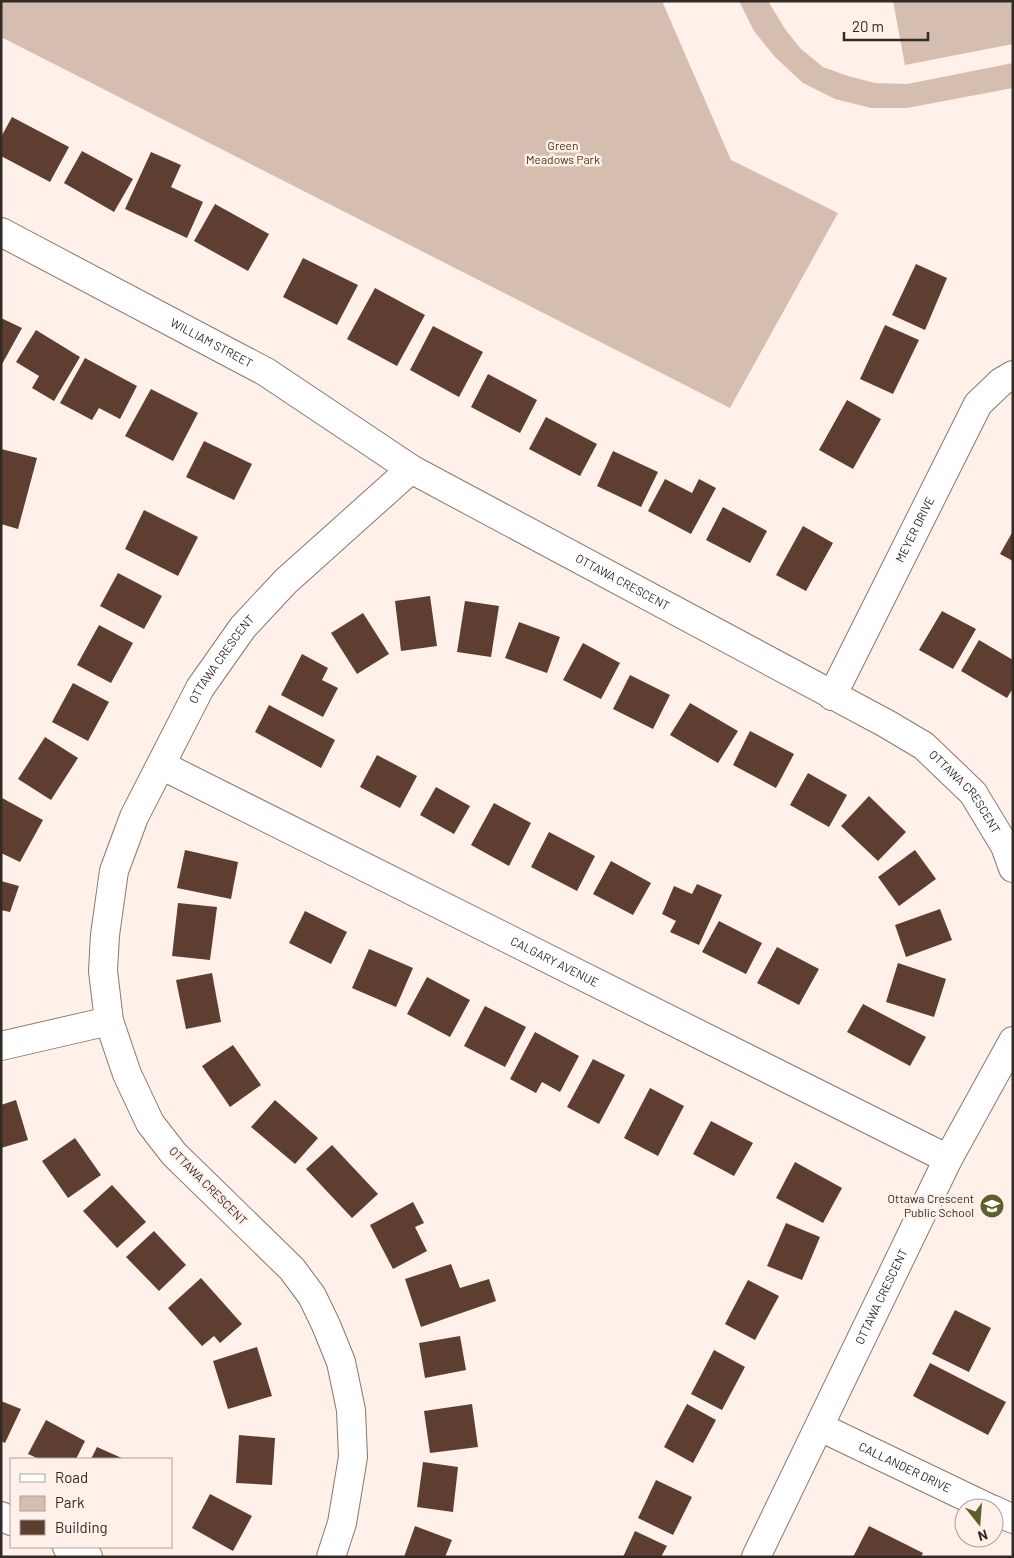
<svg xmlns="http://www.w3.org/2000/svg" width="1014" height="1558" viewBox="0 0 1014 1558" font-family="Barlow,sans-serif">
  <rect width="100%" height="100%" fill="#fff1e9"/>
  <g fill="#d5beb0">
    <polygon points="1,1 662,1 731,160 838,213 730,408 1,37"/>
    <polygon points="739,1 768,1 785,29 800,48 823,67 848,76 875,83 907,84 1013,63 1013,88 907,108 871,108 835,99 803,83 775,57 754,31"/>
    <polygon points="893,1 1013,1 1013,44 905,65"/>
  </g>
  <g fill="#5d3e31">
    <polygon points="12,117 69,147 50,182 1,156 1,137"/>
    <polygon points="82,151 133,179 114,212 64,183"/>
    <polygon points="151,152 181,165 171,187 203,202 187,238 125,209"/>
    <polygon points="215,204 269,234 248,271 194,241"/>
    <polygon points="303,258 358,285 337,325 283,297"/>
    <polygon points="916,264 947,278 925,330 892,315"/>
    <polygon points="375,288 425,315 397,366 347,339"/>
    <polygon points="1,318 22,328 1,366"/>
    <polygon points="885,325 919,340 893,394 860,379"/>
    <polygon points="433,326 483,352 459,397 410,370"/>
    <polygon points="36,330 80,357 54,401 32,388 39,376 16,362"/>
    <polygon points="85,358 137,386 120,419 99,408 92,420 60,403"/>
    <polygon points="488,374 537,400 520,433 471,407"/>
    <polygon points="151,389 198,413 173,461 125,436"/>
    <polygon points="847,400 881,419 853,469 819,450"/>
    <polygon points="546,417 597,444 580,476 529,449"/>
    <polygon points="204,441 252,464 234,500 186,477"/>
    <polygon points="1,449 37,458 18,529 1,524"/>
    <polygon points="613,451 658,472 641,507 597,486"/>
    <polygon points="665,479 692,493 699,479 716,488 691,534 648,511"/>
    <polygon points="723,507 767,531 750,563 706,540"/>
    <polygon points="144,510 198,537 178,576 125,549"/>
    <polygon points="803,526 833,543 806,591 776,575"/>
    <polygon points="1013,531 1013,561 1000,554"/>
    <polygon points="118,573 162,596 144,629 100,606"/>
    <polygon points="430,596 437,646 401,651 395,601"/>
    <polygon points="465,601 499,606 491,657 457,652"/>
    <polygon points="942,611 976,629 953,669 919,650"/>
    <polygon points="363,613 389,654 357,674 331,633"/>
    <polygon points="519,622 560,637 547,673 505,658"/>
    <polygon points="99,625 133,643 111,683 77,665"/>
    <polygon points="979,640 1013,660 1013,688 1007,698 961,671"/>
    <polygon points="583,643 620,663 601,699 563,680"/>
    <polygon points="302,654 328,668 322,680 338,688 323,717 281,695"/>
    <polygon points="630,675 670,695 653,729 613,709"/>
    <polygon points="73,683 109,702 88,741 52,722"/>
    <polygon points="690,703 738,731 718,763 670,735"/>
    <polygon points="269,705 335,740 321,768 255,732"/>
    <polygon points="750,731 794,754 776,788 733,765"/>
    <polygon points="45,737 78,758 51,800 18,779"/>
    <polygon points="377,755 417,776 400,808 360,787"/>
    <polygon points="808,773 847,795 829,827 790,805"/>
    <polygon points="436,787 470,806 454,834 420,815"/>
    <polygon points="869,796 906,832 878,861 841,826"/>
    <polygon points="2,798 43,820 20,862 1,853"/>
    <polygon points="494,803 531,823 509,866 471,845"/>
    <polygon points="549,832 595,856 577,891 531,867"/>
    <polygon points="185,850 238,862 231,899 177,888"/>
    <polygon points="915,850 936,879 899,906 878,877"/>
    <polygon points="611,861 651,883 633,915 593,894"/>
    <polygon points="1,881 19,886 10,912 1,910"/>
    <polygon points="697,884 722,895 699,945 670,932 676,921 662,914 674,886 692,894"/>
    <polygon points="178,903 217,907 210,960 172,956"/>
    <polygon points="940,909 952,940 906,957 895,925"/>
    <polygon points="305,911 347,932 331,964 289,943"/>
    <polygon points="719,921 762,943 746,974 702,952"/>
    <polygon points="777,947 819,969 799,1005 757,983"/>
    <polygon points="369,949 413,968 396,1007 352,988"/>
    <polygon points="898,963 946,979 934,1017 886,1002"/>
    <polygon points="212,973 221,1022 186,1029 176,980"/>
    <polygon points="427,977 470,1000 450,1037 407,1014"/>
    <polygon points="863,1004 926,1037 910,1066 847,1032"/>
    <polygon points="485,1006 526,1027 505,1067 464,1046"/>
    <polygon points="535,1032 579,1056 560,1092 542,1082 536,1093 510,1079"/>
    <polygon points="233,1045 261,1085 230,1107 202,1066"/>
    <polygon points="593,1059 625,1075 599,1124 567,1107"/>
    <polygon points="650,1088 684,1106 658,1156 624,1138"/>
    <polygon points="16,1100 28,1140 1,1148 1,1105"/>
    <polygon points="275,1100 318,1138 295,1164 251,1127"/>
    <polygon points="711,1121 753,1143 734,1176 693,1154"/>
    <polygon points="75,1138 101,1175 68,1198 42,1161"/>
    <polygon points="332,1145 378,1194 352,1218 306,1169"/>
    <polygon points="795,1162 842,1188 823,1223 776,1198"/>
    <polygon points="112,1185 146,1222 117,1248 83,1211"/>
    <polygon points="413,1202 424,1223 415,1227 427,1251 393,1269 370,1225"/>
    <polygon points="786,1223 820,1237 802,1280 767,1266"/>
    <polygon points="154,1231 186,1265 159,1291 126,1257"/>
    <polygon points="451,1264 460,1288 489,1279 496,1301 421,1327 405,1279"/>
    <polygon points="201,1278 242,1324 220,1343 214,1336 202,1346 168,1308"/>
    <polygon points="748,1280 779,1296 755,1340 725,1324"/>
    <polygon points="955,1310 991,1328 969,1372 932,1354"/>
    <polygon points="460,1336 466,1370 425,1378 419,1343"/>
    <polygon points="257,1347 272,1396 228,1409 213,1361"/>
    <polygon points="714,1350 745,1367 722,1410 691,1394"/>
    <polygon points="930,1363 1006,1402 988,1435 913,1396"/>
    <polygon points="1,1401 21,1409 5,1443 1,1441"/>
    <polygon points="472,1404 478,1447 430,1453 424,1411"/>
    <polygon points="687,1404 716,1420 693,1463 664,1447"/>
    <polygon points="46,1420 85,1441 76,1459 39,1459 28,1454"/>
    <polygon points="239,1435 275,1438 272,1485 236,1483"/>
    <polygon points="97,1447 124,1459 91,1459"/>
    <polygon points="423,1462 458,1467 453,1512 417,1507"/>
    <polygon points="656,1480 692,1497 673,1535 638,1518"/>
    <polygon points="210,1494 252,1516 233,1551 192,1528"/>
    <polygon points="415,1526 452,1540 445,1557 404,1557"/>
    <polygon points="869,1526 923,1553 921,1557 853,1557"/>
    <polygon points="635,1531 667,1546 661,1557 623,1557"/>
  </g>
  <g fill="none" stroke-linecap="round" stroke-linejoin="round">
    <defs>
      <g id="minor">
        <path id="s1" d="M1,232L266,372L411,469L887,724L924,746L973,793L1005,846L1013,868"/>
        <path id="s2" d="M832,696L978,404L1001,382L1013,375"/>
        <path id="s3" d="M161,765L948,1159"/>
        <polyline points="1,1046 109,1021"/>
        <path id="s4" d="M820,1427L989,1508"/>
        <polyline points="994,1510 1013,1519"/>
        <polyline points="1,1516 11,1521"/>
        <polyline points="67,1547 88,1557"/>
        <path id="s5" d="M331,1557L342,1523L353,1457L351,1410L341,1362L326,1325L312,1296L292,1269L174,1154L150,1123L127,1074L109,1021L103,971L105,935L114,871L134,817L200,688L243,627L286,581L411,469"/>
        <path id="s6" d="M756,1557L948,1159L1013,1041"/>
      </g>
    </defs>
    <use href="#minor" stroke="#8b776b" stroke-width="30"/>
    <use href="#minor" stroke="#fff" stroke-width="28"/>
  </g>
  <defs>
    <symbol id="school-disc" viewBox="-11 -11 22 22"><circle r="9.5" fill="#5b5f2c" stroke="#fff1e9"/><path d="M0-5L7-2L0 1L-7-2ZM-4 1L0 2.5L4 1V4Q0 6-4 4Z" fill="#fff"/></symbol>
  </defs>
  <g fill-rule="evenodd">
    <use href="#school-disc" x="978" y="1192" width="28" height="28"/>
  </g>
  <g text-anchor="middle" stroke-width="5" stroke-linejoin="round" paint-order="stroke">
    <g font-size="12" fill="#572b0a" stroke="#fff1e9">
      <text x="563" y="150">Green<tspan x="563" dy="14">Meadows Park</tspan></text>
    </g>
    <g font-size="12" fill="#322a25" stroke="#fff1e9">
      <text dy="4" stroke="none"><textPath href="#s1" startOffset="238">WILLIAM STREET</textPath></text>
      <text dy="4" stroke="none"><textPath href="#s2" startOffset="186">MEYER DRIVE</textPath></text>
      <text dy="4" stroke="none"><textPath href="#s1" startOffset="714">OTTAWA CRESCENT</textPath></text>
      <text dy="4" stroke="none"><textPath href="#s5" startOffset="1008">OTTAWA CRESCENT</textPath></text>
      <text dy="4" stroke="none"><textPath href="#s1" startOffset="1119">OTTAWA CRESCENT</textPath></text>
      <text dy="4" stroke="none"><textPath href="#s3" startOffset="440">CALGARY AVENUE</textPath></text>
      <text transform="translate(208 1186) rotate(45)" y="4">OTTAWA CRESCENT</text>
      <text dy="4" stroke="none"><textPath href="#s6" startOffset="289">OTTAWA CRESCENT</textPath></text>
      <text dy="4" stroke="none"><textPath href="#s4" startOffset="94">CALLANDER DRIVE</textPath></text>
    </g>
    <g font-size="12" fill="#322a25" stroke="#fff1e9" text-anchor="end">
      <text x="974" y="1203">Ottawa Crescent<tspan x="974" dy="14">Public School</tspan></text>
    </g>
  </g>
  <rect width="1014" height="1558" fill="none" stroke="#322a25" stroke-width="5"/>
  <rect x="10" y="1458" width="162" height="90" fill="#fff1e9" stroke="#ada19b"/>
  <rect x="20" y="1474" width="25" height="8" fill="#ffffff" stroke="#ada19b"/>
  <text x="55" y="1483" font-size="15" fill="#322a25">Road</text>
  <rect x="20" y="1496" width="25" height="15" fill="#d5beb0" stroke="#ada19b"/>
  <text x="55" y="1508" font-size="15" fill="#322a25">Park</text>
  <rect x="20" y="1520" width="25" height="15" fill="#5d3e31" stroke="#ada19b"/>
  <text x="55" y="1533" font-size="15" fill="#322a25">Building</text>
  <g transform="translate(979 1523) rotate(163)"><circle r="24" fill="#fff1e9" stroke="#ada19b"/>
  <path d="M0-4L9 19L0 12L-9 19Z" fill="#5b5f2c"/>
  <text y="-8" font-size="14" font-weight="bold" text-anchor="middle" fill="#322a25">N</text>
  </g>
  <path d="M844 32v8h84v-8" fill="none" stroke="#322a25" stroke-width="2.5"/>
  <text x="852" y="32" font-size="15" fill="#322a25" stroke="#fff1e9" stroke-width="4" paint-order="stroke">20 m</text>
</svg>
